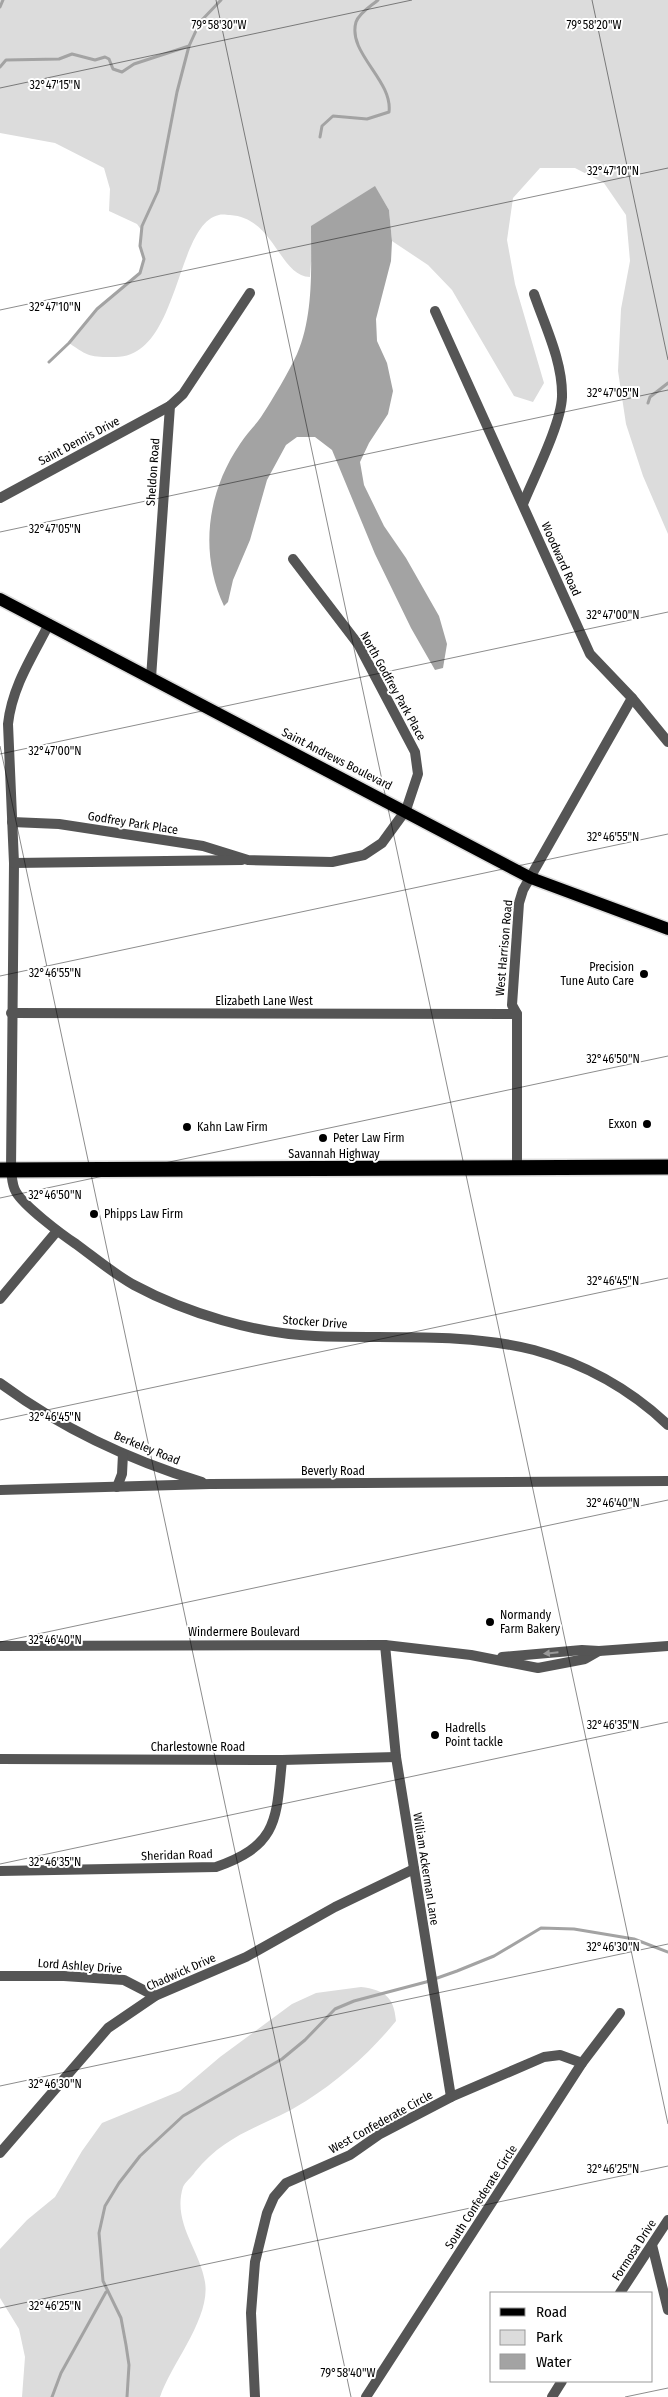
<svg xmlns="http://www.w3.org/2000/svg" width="668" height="2397" viewBox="0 0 668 2397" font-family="'Fira Sans Condensed',sans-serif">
  <rect width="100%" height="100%" fill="#fff"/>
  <g fill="#dcdcdc">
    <path d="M0,0H668V534L643,476L626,424L618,371L621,309L630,261L626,215L604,183L575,168H540L513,198L507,240L515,284L544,383L533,402L514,396L452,290L428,265L392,241L389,210L375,187L311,263L310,277C279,276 275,218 230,215C227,215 222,214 219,215C175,224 180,358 115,357C90,357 89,357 69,343L97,309L140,273L144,259L140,246L142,231L137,224L109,211L110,189L104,168L55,143L0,133Z"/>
    <path d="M361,1987C385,1990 394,1997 396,2021C371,2052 339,2080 306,2101C265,2127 228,2131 195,2172C192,2177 185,2182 183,2187C172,2223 200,2250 205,2282C211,2318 171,2364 160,2397H22L25,2357L19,2329L0,2298V2249L27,2220L55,2197L82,2151L102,2123L180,2091L220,2057L292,2004L316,1993Z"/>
  </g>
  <path fill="#a3a3a3" d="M375,186L389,210L392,241L391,261L376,319L377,341L387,363L393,391L388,414L369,443L360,462L364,485L384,526L406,558L439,616L447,644L443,668L435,670L411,628L375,554L332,450L315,437H297L286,445L267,480L250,540L233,580L228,602L224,606C199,553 207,492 240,444C246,434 255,426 261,417C274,397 287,375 297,354C314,315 311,266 311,226Z"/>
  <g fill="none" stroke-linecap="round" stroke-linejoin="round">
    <g stroke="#a3a3a3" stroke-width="3">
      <polyline points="0,7 3,0"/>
      <polyline points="0,67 6,60 59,59 72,54 95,60 105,57 109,59 113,69 122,72 134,64 189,46"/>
      <path d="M320,137L322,126L333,116L367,119L389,112C393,80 347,53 356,22C359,13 371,6 378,0"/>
      <polyline points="49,362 69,343 97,309 140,273 144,259 140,246 142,226 158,191 177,92 189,46 200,22 221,0"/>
      <polyline points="648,403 650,397 668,383"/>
      <polyline points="52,2397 61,2373 106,2292"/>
      <polyline points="127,2397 129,2365 126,2345 121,2318 103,2281 99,2233 105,2206 119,2183 140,2156 183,2116 282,2059 305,2040 335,2009 354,2001 426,1982 457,1971 494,1956 541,1928 574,1929 634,1939 668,1952"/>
    </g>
    <defs>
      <polyline id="major" points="0,599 531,878 668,929"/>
      <polyline id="highway" points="0,1170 668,1167"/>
    </defs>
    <use href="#major" stroke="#dbdbdb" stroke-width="15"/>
    <use href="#highway" stroke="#dbdbdb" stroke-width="18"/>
    <g stroke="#555" stroke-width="10">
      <polyline points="435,311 590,654 632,698 668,742"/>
      <polyline points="0,498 170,406"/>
      <path d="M523,504C534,477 561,424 562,397C563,362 545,326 534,294"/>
      <path d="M49,624C32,657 12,687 8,724L14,863L11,1170C12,1177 12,1186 16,1192C24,1206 61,1234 76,1244C95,1258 114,1274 134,1285C186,1313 257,1334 315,1336C388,1339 463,1332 534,1350C585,1364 630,1389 668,1425"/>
      <polyline points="151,678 170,406 183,394 250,293"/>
      <polyline points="12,822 59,824 203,846 248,860 332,862 364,855 382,843 406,810 418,774 415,752 358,644 293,559"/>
      <polyline points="14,863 242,860"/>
      <polyline points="11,1013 517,1014"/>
      <polyline points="517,1168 517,1014 512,1005 519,903 523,890 632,698"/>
      <polyline points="0,1299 57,1231"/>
      <path d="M0,1383C61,1428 129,1460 202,1482"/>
      <polyline points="117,1487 122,1474 123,1454"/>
      <polyline points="0,1490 210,1484 668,1481"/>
      <polyline points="385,1645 396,1757 451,2097"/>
      <polyline points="0,1646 385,1645 471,1655 538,1668 585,1659 599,1651"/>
      <polyline points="502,1657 582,1650 599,1651 668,1646"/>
      <polyline points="0,1759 282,1760 396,1757"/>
      <path d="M0,1871L216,1867C279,1845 276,1819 282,1760"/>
      <polyline points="0,1976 64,1976 124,1980 155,1996"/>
      <polyline points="0,2153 108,2028 155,1996 246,1957 335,1907 414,1869"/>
      <polyline points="652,2245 668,2310"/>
      <polyline points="620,2293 668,2220"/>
      <polyline points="255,2397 251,2313 255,2262 267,2213 274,2197 286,2183 350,2155 380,2134 451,2097 544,2057 560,2055 582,2063"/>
      <polyline points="366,2397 582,2063 620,2013"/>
      <polyline points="552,2397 562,2381"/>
    </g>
    <use href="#major" stroke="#000" stroke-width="12"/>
    <use href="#highway" stroke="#000" stroke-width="15"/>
  </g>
  <defs><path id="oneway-solid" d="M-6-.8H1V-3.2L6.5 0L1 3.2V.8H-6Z" transform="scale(1.25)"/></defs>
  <use fill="#999" href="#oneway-solid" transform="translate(551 1653) rotate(174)"/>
  <path fill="none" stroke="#000" stroke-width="1" stroke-opacity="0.45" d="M216,0L668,2124M592,0L668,360M0,88L412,0M0,310L668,168M0,532L668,390M0,746L351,2397M0,754L668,612M0,976L668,834M0,1198L668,1056M0,1420L668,1278M0,1642L668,1500M0,1864L668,1722M0,2086L668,1944M0,2308L668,2166M625,2397L668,2388"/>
  <g fill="#000" stroke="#fff" stroke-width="2">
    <circle cx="644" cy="974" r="5"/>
    <circle cx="647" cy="1124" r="5"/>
    <circle cx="187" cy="1127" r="5"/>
    <circle cx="323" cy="1138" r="5"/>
    <circle cx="94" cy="1214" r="5"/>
    <circle cx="490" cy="1622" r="5"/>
    <circle cx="435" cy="1735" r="5"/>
  </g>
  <g text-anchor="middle" stroke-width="4" stroke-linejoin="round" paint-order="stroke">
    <g font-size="12" fill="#000" stroke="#fff">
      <text transform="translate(79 441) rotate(-28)" y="4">Saint Dennis Drive</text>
      <text transform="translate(153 472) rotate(-86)" y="4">Sheldon Road</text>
      <text transform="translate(561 559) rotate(66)" y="4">Woodward Road</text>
      <text transform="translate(393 686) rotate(61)" y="4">North Godfrey Park Place</text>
      <text transform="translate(337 759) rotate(27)" y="4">Saint Andrews Boulevard</text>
      <text transform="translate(133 823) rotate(9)" y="4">Godfrey Park Place</text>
      <text transform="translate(504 948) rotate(-85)" y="4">West Harrison Road</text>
      <text x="264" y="1005">Elizabeth Lane West</text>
      <text x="334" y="1158">Savannah Highway</text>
      <text transform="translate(315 1322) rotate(4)" y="4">Stocker Drive</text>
      <text transform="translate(147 1448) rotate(22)" y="4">Berkeley Road</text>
      <text x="333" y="1475">Beverly Road</text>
      <text x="244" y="1636">Windermere Boulevard</text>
      <text x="198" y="1751">Charlestowne Road</text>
      <text transform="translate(177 1855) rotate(-2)" y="4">Sheridan Road</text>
      <text transform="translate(426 1869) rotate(81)" y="4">William Ackerman Lane</text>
      <text transform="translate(80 1966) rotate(4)" y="4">Lord Ashley Drive</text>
      <text transform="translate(181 1972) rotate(-24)" y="4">Chadwick Drive</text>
      <text transform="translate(381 2122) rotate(-29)" y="4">West Confederate Circle</text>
      <text transform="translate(481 2197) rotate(-57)" y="4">South Confederate Circle</text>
      <text transform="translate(634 2250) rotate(-57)" y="4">Formosa Drive</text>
    </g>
    <g font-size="12" fill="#000" stroke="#fff" text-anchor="start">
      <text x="634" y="971" text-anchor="end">Precision<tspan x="634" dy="14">Tune Auto Care</tspan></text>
      <text x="637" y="1128" text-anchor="end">Exxon</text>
      <text x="197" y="1131">Kahn Law Firm</text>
      <text x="333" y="1142">Peter Law Firm</text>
      <text x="104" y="1218">Phipps Law Firm</text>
      <text x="500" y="1619">Normandy<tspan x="500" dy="14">Farm Bakery</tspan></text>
      <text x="445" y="1732">Hadrells<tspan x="445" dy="14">Point tackle</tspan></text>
    </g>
  </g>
  <g font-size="12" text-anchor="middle" fill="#000" stroke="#fff" stroke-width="4" stroke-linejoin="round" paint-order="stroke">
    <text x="219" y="29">79°58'30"W</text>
    <text x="594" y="29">79°58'20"W</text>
    <text x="55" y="89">32°47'15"N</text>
    <text x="613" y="175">32°47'10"N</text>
    <text x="55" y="311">32°47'10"N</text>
    <text x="613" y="397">32°47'05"N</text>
    <text x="55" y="533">32°47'05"N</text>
    <text x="613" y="619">32°47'00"N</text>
    <text x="55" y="755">32°47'00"N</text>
    <text x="613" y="841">32°46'55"N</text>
    <text x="55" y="977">32°46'55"N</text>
    <text x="613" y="1063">32°46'50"N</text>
    <text x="55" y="1199">32°46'50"N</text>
    <text x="613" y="1285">32°46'45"N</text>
    <text x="55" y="1421">32°46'45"N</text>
    <text x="613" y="1507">32°46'40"N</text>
    <text x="55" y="1644">32°46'40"N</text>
    <text x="613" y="1729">32°46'35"N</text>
    <text x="55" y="1866">32°46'35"N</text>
    <text x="613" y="1951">32°46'30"N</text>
    <text x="55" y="2088">32°46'30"N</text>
    <text x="613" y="2173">32°46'25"N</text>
    <text x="55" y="2310">32°46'25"N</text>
    <text x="348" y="2377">79°58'40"W</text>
  </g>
  <rect x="490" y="2292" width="162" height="90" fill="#ffffff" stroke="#999999"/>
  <rect x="500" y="2308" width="25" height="8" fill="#000000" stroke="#999999"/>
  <text x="536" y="2317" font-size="15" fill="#000000">Road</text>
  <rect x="500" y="2330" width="25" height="15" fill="#dcdcdc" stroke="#999999"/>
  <text x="536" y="2342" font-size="15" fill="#000000">Park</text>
  <rect x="500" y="2354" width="25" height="15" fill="#a3a3a3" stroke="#999999"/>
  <text x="536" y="2367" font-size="15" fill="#000000">Water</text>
</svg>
